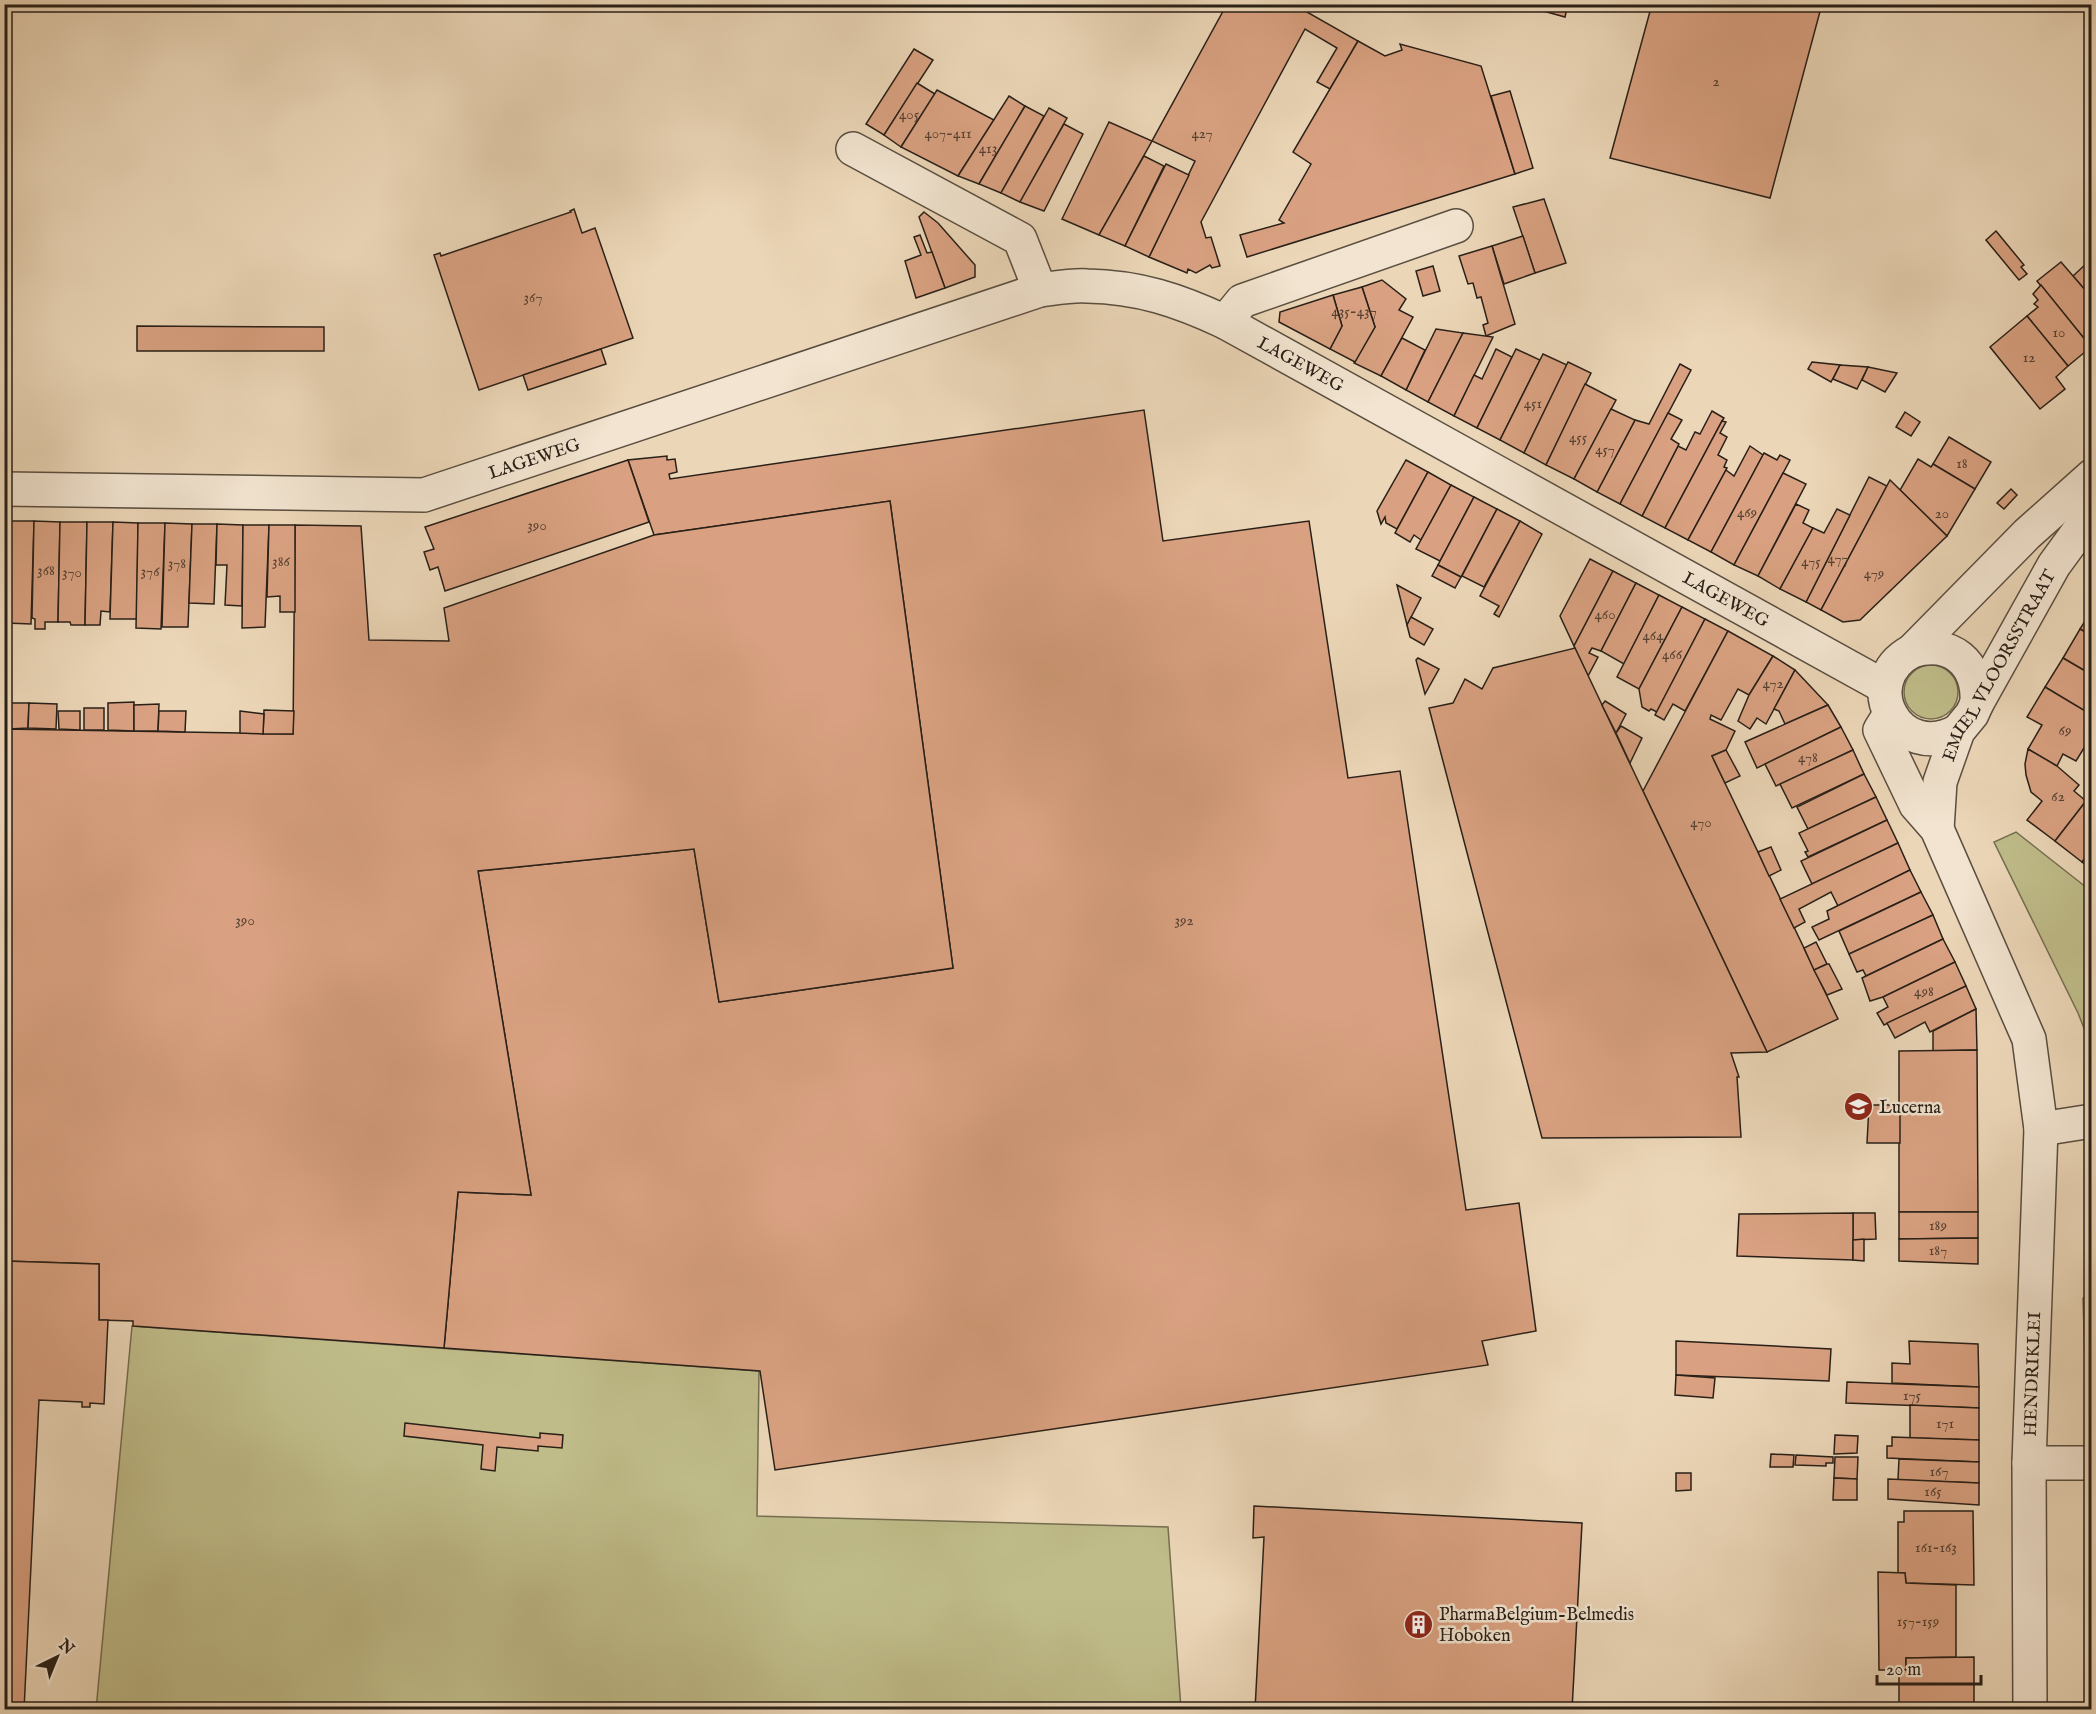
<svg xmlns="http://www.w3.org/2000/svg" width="2096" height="1714" viewBox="0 0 2096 1714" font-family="'IM FELL English',serif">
  <rect width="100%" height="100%" fill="#ebd6b7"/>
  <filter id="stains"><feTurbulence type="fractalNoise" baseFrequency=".00333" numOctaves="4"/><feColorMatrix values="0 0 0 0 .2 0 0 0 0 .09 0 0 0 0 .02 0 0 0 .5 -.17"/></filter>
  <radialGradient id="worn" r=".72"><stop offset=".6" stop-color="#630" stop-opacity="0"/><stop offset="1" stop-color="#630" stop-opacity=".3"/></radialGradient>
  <g fill="#bfbc89" stroke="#746e50" stroke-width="1.5">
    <circle cx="1931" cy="692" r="27"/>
    <polygon points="2016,832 2091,891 2091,1046 2078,1013 1994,842"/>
    <polygon points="2091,1292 2092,1427 2087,1427 2083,1298"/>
    <polygon points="132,1326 759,1371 757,1516 1168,1527 1181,1709 96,1710"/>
  </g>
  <g fill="#d9a181" stroke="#292018" stroke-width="1.5">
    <polygon points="1227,4 1293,4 1358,41 1330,89 1317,82 1337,48 1305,29 1201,222 1206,238 1211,237 1220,266 1212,268 1210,265 1196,273 1188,269 1187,273 1149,257 1195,161 1152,141"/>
    <polygon points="1518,4 1568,4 1565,17"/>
    <polygon points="1652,4 1822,4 1770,198 1610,158"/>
    <polygon points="1358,41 1385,56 1402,50 1400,44 1481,66 1515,174 1247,257 1240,235 1284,223 1279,220 1311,164 1293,152"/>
    <polygon points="914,49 933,60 884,135 866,124"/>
    <polygon points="917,83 935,94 901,147 884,135"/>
    <polygon points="937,90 994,120 958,176 901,147"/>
    <polygon points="1510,91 1533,168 1515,174 1491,96"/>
    <polygon points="1009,96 1025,106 979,184 958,176"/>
    <polygon points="1025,106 1044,116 1001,193 979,184"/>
    <polygon points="1049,108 1067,118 1020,202 1001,193"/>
    <polygon points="1109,122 1152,141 1099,235 1062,219"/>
    <polygon points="1064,124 1083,134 1044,211 1020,202"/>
    <polygon points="1144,156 1164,166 1125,246 1099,235"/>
    <polygon points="1166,164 1189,175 1149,257 1125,246"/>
    <polygon points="1544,199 1566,263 1535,273 1513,207"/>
    <polygon points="574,209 582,233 595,228 633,338 479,390 434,255 440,253 441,256 571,212 570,211"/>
    <polygon points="924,212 938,223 975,265 975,277 945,288 919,217"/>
    <polygon points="1996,231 2024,265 2021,267 2027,274 2019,280 1986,240"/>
    <polygon points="920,235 927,253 932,252 945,288 916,298 905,261 921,255 914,237"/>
    <polygon points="1523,236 1535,273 1504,284 1492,246"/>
    <polygon points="1492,246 1515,324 1486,336 1483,325 1488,323 1481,297 1477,298 1473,283 1468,284 1459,256"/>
    <polygon points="2092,252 2092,298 2073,276 2088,262 2085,258"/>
    <polygon points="2061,262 2092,298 2091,347 2037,281"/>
    <polygon points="1433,266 1440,291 1423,296 1416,271"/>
    <polygon points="1382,280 1406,299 1399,310 1413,317 1381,376 1354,363 1375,327 1362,287"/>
    <polygon points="2041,285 2091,347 2068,366 2027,316 2038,307 2034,304 2038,300 2033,294"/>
    <polygon points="1362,287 1375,327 1355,362 1330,349 1342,326 1333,295"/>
    <polygon points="1333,295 1342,326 1330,349 1279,322 1280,312"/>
    <polygon points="2027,316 2068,366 2056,377 2065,389 2040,409 1990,347"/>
    <polygon points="137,326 324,327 324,351 137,351"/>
    <polygon points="1436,329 1463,333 1428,402 1406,390"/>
    <polygon points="1463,333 1493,337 1454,416 1428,402"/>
    <polygon points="1402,338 1425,350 1406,390 1381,376"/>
    <polygon points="601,349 606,364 528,390 523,375"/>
    <polygon points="1496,349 1512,357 1477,428 1454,416 1474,375 1482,379"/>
    <polygon points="1516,349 1540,360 1500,440 1477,428"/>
    <polygon points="1543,354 1567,365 1524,453 1500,440"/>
    <polygon points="1568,362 1591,373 1546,465 1524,453"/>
    <polygon points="1812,362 1840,365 1831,382 1808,369"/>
    <polygon points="1680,364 1691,370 1620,504 1597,492 1635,420 1649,424"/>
    <polygon points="1840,365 1868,367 1857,389 1833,379"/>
    <polygon points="1868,367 1897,373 1885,392 1862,380"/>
    <polygon points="1585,384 1616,400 1574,479 1546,465"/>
    <polygon points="1611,409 1635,420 1597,492 1574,479"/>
    <polygon points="1144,410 1163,541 1309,521 1348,778 1400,771 1466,1210 1519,1203 1536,1331 1482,1341 1488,1365 775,1470 760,1371 444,1348 458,1192 531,1195 478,871 694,849 719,1002 953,968 890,501 654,535 628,460 667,456 667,460 675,459 677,472 669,474 670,479"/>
    <polygon points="1712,411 1724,418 1722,421 1665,528 1642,516 1678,446 1686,450 1695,432 1700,434"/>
    <polygon points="1905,412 1920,422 1911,436 1896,427"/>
    <polygon points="1668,413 1682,420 1671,439 1679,444 1642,516 1620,504"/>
    <polygon points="1722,421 1726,422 1720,433 1727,437 1718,455 1727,460 1724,467 1727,468 1688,540 1665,528"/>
    <polygon points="1949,437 1991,462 1975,489 1933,464"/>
    <polygon points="1750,446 1763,455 1711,552 1688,540 1726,470 1734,476"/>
    <polygon points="1764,453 1777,460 1780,455 1790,460 1734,565 1711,552"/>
    <polygon points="1918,459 1931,467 1933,464 1975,489 1947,536 1900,490"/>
    <polygon points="628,460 649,522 445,591 438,567 430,570 424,552 434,549 425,527"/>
    <polygon points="1406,460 1428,472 1397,529 1386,523 1385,517 1381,524 1377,511"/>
    <polygon points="1428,472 1451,485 1421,540 1414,535 1410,542 1395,533"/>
    <polygon points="1783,473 1806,484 1758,576 1734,565"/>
    <polygon points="1869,477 1887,486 1821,610 1806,602"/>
    <polygon points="1890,480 1947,536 1860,620 1843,622 1821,610"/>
    <polygon points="1451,485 1474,497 1440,561 1416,549"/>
    <polygon points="2011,489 2017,495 2004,509 1997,503"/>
    <polygon points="1474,497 1497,509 1461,577 1438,565"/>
    <polygon points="890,501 953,968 719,1002 694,849 478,871 531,1195 458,1192 444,1348 133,1326 133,1321 99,1320 99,1264 4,1261 4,729 293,734 295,525 361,526 369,640 449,641 444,608 654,535"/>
    <polygon points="1796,504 1809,510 1803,523 1813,528 1780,589 1758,576"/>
    <polygon points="1497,509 1520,521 1484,587 1462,576"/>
    <polygon points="1837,509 1850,515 1806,602 1780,589 1813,528 1824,533"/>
    <polygon points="4,521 7,521 4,724"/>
    <polygon points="7,521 34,521 31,624 6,623"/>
    <polygon points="34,521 60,522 58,622 45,622 45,629 35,629 35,619 32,618"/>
    <polygon points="1520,521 1542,534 1499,617 1494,614 1499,606 1480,596"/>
    <polygon points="60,522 87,522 85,625 71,625 70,622 58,622"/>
    <polygon points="87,522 113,522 110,612 101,611 100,625 85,625"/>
    <polygon points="113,522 138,523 137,619 110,619"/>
    <polygon points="138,523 165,523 161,629 136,628"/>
    <polygon points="165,523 192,524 188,627 162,627"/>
    <polygon points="192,524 217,524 214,604 189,603"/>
    <polygon points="217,524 243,525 242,606 225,605 227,565 216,565"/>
    <polygon points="243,525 269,525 265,627 242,628"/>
    <polygon points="269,525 295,525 295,612 280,612 280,596 267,597"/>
    <polygon points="1590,559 1613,571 1574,646 1560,616"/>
    <polygon points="1438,565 1461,577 1455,588 1432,576"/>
    <polygon points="1613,571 1636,583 1601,651 1592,648 1589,653 1598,657 1588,676 1574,646"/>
    <polygon points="1636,583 1659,595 1624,664 1601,651"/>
    <polygon points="1397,585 1421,598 1407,625"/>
    <polygon points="1659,595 1682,607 1639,689 1617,677"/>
    <polygon points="1682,607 1705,619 1657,712 1651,709 1649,711 1642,707 1639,689"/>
    <polygon points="2092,610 2092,636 2080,629"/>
    <polygon points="1411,617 1433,629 1424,645 1410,637 1407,625"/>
    <polygon points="1705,619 1728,631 1685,711 1673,704 1664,720 1655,715"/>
    <polygon points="2080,629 2092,636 2092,675 2063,658"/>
    <polygon points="1728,631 1773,656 1749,695 1738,689 1721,720 1711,715 1710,719 1735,731 1726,750 1712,756 1838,1019 1767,1052 1643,791"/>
    <polygon points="1575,648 1767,1052 1731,1053 1739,1077 1737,1077 1741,1137 1542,1138 1429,708 1453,703 1465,679 1482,689 1493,668"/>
    <polygon points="1773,656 1795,670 1766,724 1757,718 1750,729 1738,721 1749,695"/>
    <polygon points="1418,658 1439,669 1425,694 1416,660"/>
    <polygon points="2063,658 2092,675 2092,709 2089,714 2045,687"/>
    <polygon points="1795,670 1828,705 1785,724 1779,711 1774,709"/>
    <polygon points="2045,687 2092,715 2092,735 2076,761 2063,754 2057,766 2028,749 2042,725 2027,717"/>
    <polygon points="1605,701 1626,714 1616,733 1602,705"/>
    <polygon points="134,702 134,731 108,730 108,703"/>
    <polygon points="10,703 29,703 28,728 9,729"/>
    <polygon points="29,703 57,704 56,729 28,728"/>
    <polygon points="159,704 158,731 134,731 134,705"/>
    <polygon points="1828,705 1841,727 1757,768 1745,742"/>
    <rect x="84" y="708" width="20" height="22"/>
    <polygon points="264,710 294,711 293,734 263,734"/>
    <polygon points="58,711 80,711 80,730 59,729"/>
    <polygon points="159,711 186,711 185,732 158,731"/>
    <polygon points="240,711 264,714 263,734 240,733"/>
    <polygon points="1621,726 1642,738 1630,763 1616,733"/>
    <polygon points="1841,727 1853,750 1776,786 1765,764"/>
    <polygon points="2028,749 2057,766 2079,785 2074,791 2086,801 2055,841 2027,820 2042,801 2031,792 2026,775 2025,764"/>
    <polygon points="1726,750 1740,776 1725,783 1712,756"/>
    <polygon points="1853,750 1864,774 1792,808 1780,784"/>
    <polygon points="1864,774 1876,797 1808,829 1797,807"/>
    <polygon points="1876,797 1887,820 1808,857 1805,852 1808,851 1799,833"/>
    <polygon points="2086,801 2092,805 2092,849 2082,862 2055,841"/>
    <polygon points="1887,820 1898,843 1812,884 1801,861"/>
    <polygon points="1898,843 1910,870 1838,906 1831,892 1799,909 1805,922 1794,928 1780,899"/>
    <polygon points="1771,847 1781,870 1769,876 1758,852"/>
    <polygon points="2092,849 2092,869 2082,862"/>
    <polygon points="1910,870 1921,892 1819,940 1812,927 1829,919 1827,911"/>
    <polygon points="1921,892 1933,915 1849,954 1839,931"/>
    <polygon points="1933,915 1943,939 1866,976 1863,970 1857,972 1849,954"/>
    <polygon points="1943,939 1955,962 1883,997 1870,1001 1862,978"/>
    <polygon points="1816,942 1827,964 1814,970 1804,948"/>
    <polygon points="1955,962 1966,986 1884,1025 1877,1013 1888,1007 1883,997"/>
    <polygon points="1827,964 1829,964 1842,989 1827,995 1814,970"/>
    <polygon points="1966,986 1976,1009 1930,1032 1925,1022 1895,1038 1887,1023"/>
    <polygon points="1976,1009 1977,1050 1933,1051 1933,1031"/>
    <polygon points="1977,1050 1978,1212 1899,1212 1899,1051"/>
    <polygon points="1869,1105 1900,1105 1900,1143 1867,1143"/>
    <polygon points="1899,1212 1978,1212 1978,1238 1899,1239"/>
    <polygon points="1853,1213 1875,1213 1876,1239 1853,1240"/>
    <polygon points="1853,1213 1853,1260 1737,1256 1739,1214"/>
    <polygon points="1978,1238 1978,1264 1899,1261 1899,1239"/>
    <polygon points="1864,1239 1864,1261 1853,1260 1853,1240"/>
    <polygon points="4,1261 99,1264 99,1320 108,1320 104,1404 90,1403 90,1407 82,1407 82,1402 39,1400 24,1710 4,1710"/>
    <polygon points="1676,1341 1831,1349 1829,1381 1676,1375"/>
    <polygon points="1909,1341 1978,1344 1979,1387 1892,1383 1892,1363 1910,1364"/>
    <polygon points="1676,1375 1715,1378 1713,1398 1675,1395"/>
    <polygon points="1847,1382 1979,1387 1979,1408 1846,1403"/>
    <polygon points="1910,1405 1979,1408 1979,1440 1910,1438"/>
    <polygon points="405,1423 540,1438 540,1433 563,1435 562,1448 538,1446 538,1451 497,1447 495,1471 481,1469 483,1445 404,1436"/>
    <polygon points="1835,1435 1858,1436 1857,1453 1834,1454"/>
    <polygon points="1892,1437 1979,1440 1979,1462 1887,1458 1887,1446 1892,1446"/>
    <polygon points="1771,1454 1794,1455 1793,1467 1770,1467"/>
    <polygon points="1796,1455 1833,1457 1833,1463 1826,1463 1826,1466 1795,1465"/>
    <polygon points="1835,1457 1858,1457 1857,1479 1834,1478"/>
    <polygon points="1899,1459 1979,1462 1979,1483 1898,1480"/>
    <polygon points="1676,1473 1691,1473 1691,1490 1676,1491"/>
    <polygon points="1834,1478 1857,1479 1857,1500 1833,1500"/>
    <polygon points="1888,1479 1979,1483 1979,1505 1888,1499"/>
    <polygon points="1254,1506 1582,1523 1572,1710 1255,1710 1264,1537 1253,1538"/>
    <polygon points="1904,1511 1973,1511 1974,1585 1906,1583 1905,1573 1898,1573 1898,1522 1904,1522"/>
    <polygon points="1878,1572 1905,1573 1906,1583 1956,1585 1956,1657 1906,1658 1906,1670 1879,1670"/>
    <polygon points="1974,1657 1974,1710 1899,1710 1899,1670 1906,1670 1906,1658"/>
  </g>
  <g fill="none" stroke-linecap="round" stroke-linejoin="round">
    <defs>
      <g id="street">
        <polyline points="853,149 1020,239 1040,290"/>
        <polyline points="1225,322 1242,301 1456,226"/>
        <path id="s1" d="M4,489L424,495L1040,290C1056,288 1072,285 1087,286C1139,287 1178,300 1225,322L1885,687"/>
        <path d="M1912,651C1951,639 1979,663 1977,703"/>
        <polyline points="1890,714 1880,730 1916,805 1937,829 2029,1039 2041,1129 2029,1463 2030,1710"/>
        <path d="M1958,731C1899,764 1854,682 1912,651L2027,534L2092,476"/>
        <path id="s2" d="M1937,829L1940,782L1958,731L1972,714L1977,703L2054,565L2092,513"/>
        <polyline points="2041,1129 2092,1121"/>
        <polyline points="2029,1463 2092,1463"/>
      </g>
    </defs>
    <use href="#street" stroke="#5a4e40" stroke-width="36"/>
    <use href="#street" stroke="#f2e4d0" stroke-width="33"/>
  </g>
  <defs>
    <symbol id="school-disc" viewBox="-11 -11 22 22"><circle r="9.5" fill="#8f2418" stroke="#f2e4d0"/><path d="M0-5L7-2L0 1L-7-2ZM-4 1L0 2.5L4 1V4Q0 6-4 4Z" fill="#fff"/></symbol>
    <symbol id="building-disc" viewBox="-11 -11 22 22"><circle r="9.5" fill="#8f2418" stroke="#f2e4d0"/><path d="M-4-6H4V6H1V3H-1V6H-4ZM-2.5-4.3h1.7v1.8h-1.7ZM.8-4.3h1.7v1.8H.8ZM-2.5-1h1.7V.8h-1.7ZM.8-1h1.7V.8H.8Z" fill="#fff"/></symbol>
  </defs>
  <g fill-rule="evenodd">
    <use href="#school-disc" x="1842" y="1090" width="33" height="33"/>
    <use href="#building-disc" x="1402" y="1608" width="33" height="33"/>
  </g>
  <g text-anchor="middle" stroke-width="5" stroke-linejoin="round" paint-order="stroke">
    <g font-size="15" fill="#554032">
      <text x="1716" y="86">2</text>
      <text x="909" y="119">405</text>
      <text x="948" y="138">407-411</text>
      <text x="1202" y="138">427</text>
      <text x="988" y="153">413</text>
      <text x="533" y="302">367</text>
      <text x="1354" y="316">435-437</text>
      <text x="2059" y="337">10</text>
      <text x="2029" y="362">12</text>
      <text x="1533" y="408">451</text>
      <text x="1578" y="442">455</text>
      <text x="1605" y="454">457</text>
      <text x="1962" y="468">18</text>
      <text x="1747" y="517">469</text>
      <text x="1942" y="518">20</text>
      <text x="537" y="530">390</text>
      <text x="1838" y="563">477</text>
      <text x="281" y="566">386</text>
      <text x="1811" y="566">475</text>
      <text x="177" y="568">378</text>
      <text x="46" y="575">368</text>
      <text x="150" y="576">376</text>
      <text x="72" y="577">370</text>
      <text x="1874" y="578">479</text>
      <text x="1605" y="619">460</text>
      <text x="1653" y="640">464</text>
      <text x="1672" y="659">466</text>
      <text x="1773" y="688">472</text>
      <text x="2065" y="735">69</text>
      <text x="1808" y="762">478</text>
      <text x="2058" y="801">62</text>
      <text x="1701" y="827">470</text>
      <text x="245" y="925">390</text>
      <text x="1184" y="925">392</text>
      <text x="1924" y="996">498</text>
      <text x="1938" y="1230">189</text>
      <text x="1938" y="1255">187</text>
      <text x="1912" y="1400">175</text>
      <text x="1945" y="1428">171</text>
      <text x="1939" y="1476">167</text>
      <text x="1933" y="1496">165</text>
      <text x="1936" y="1552">161-163</text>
      <text x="1918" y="1626">157-159</text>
    </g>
    <g font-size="18" fill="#292018" stroke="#f2e4d0">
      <text dy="6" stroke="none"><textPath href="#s1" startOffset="1347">LAGEWEG</textPath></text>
      <text dy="6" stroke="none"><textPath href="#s1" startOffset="536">LAGEWEG</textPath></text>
      <text dy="6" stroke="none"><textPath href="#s1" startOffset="1833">LAGEWEG</textPath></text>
      <text dy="6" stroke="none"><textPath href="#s2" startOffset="178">EMIEL VLOORSSTRAAT</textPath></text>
      <text transform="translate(2032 1374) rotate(-88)" y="6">HENDRIKLEI</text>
    </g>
    <g font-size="18" fill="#292018" stroke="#f2e4d0" text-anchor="start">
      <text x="1879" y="1113">Lucerna</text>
      <text x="1439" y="1620">PharmaBelgium-Belmedis<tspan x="1439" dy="21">Hoboken</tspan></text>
    </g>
  </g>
  <rect width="2096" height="1714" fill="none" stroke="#ebd6b7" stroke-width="24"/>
  <rect x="6" y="6" width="2084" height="1702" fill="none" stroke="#292018" stroke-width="3"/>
  <rect x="12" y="12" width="2072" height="1690" fill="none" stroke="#292018" stroke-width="1.5"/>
  <g transform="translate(57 1657) rotate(43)" stroke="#f2e4d0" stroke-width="4.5" paint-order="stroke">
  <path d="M0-4.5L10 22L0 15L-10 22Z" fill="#292018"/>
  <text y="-9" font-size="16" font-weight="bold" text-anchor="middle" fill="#292018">N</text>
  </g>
  <path d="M1877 1675v9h104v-9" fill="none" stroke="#292018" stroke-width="3"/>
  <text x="1886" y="1675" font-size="18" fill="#292018" stroke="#f2e4d0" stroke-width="4.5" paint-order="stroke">20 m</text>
  <rect width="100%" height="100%" filter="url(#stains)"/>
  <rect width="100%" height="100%" fill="url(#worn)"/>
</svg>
